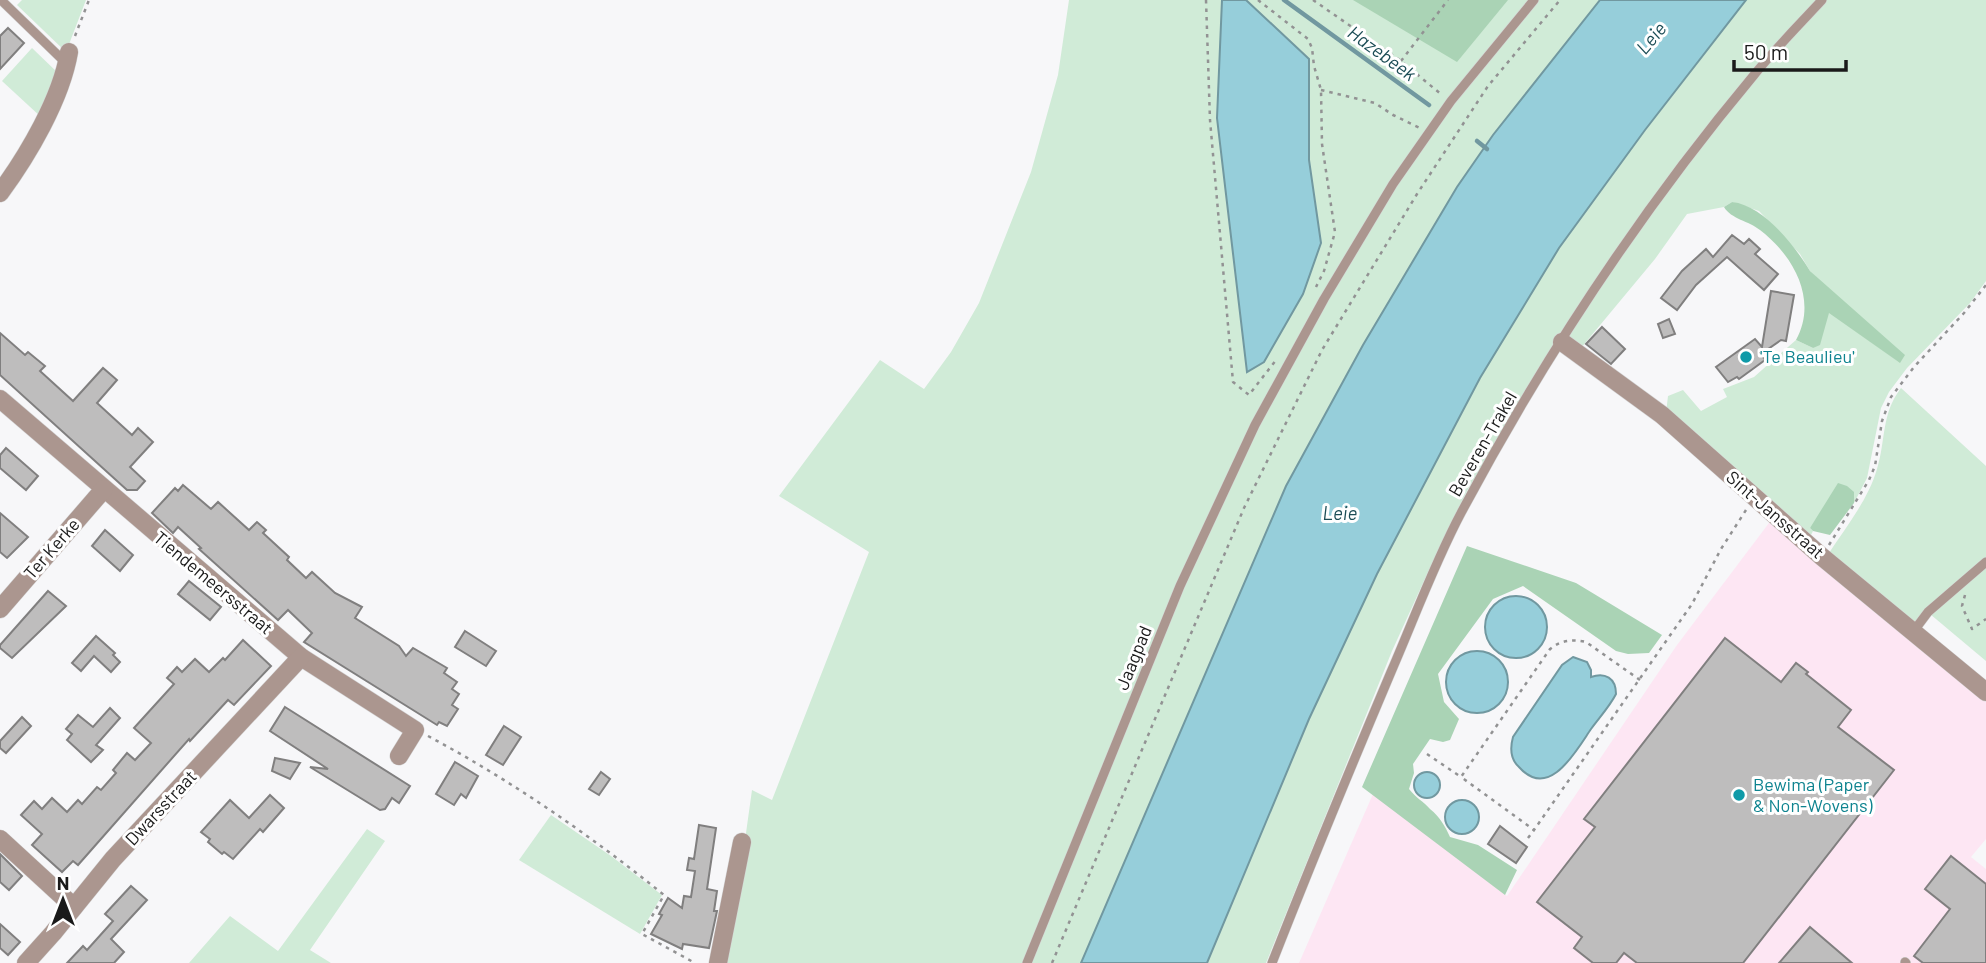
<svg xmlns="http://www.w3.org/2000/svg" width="1986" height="963" viewBox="0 0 1986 963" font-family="Barlow,sans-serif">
  <rect width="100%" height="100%" fill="#f7f7f9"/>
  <polygon fill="#fde6f3" points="1772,519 1986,702 1986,839 1971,857 1986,869 1986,963 1299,963 1373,794 1507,896 1677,645"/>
  <g fill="#d0ebd7">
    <polygon points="22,0 86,0 66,52 17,5"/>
    <polygon points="1069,0 1601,0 1486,145 1457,187 1363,345 1286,486 1081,963 726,963 744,865 746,833 752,790 772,800 869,552 779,496 880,360 924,389 951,352 979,303 1031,172 1058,75"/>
    <polygon points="1746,0 1986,0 1986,281 1970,303 1907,368 1889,392 1881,408 1867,478 1854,503 1854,492 1810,528 1813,531 1811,535 1666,413 1668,396 1683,390 1701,411 1727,397 1723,389 1754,377 1796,340 1813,348 1829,312 1899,362 1810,271 1800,254 1759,211 1732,202 1724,207 1687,214 1655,259 1581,348 1556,340 1467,491 1439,548 1392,651 1266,963 1207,963 1309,719 1377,574 1480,378 1559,248 1645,130"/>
    <polygon points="32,48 59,74 41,117 2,81"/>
    <path d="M1901,388L1986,466V559L1915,625L1829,553C1846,527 1868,500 1877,469C1886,440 1881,414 1901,388Z"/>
    <polygon points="1986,568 1986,661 1930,614"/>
    <polygon points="551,815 611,856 662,895 640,934 519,860"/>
    <polygon points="367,829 385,841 310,950 331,963 189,963 230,916 278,951"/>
  </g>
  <g fill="#aad3b5">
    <polygon points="1353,0 1508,0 1457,62"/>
    <path d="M1732,202C1763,205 1795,246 1810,271L1905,355L1900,363L1829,313L1820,345L1813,348L1796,340C1818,300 1794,256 1760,230C1749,221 1731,219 1724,207Z"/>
    <polygon points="1838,483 1847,486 1854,492 1854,503 1830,535 1813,531 1810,528"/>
    <path d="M1467,546L1576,583L1662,635L1649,653L1628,654L1616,651L1523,586L1493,599L1438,674L1444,702L1459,719L1450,740L1443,742L1430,739L1413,764L1414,773L1409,789C1416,798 1423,801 1430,809C1440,817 1445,826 1450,837L1478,845L1517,870L1505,895L1362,787Z"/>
  </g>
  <g fill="#96ceda" stroke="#7198a0" stroke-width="2">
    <polygon points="1222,0 1246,0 1309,59 1309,160 1321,243 1303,294 1264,362 1247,372 1217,118"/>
    <polygon points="1600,0 1746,0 1645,130 1559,248 1480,378 1377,574 1309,719 1207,963 1081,963 1286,486 1363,345 1457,187 1493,135"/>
    <circle cx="1516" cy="627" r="31"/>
    <circle cx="1477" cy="682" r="31"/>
    <path d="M1573,657L1587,662L1591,670V677C1605,672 1616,678 1616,694C1610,706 1599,718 1591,729C1576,751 1549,801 1519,767C1510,759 1510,748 1513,737L1562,665Z"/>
    <circle cx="1427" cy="785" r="13"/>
    <circle cx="1462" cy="817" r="17"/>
  </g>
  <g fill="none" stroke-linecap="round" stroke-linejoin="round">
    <g stroke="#7198a0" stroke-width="4.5">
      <polyline points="1284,0 1429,105"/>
      <polyline points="1477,141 1487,149"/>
    </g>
  </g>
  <g fill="#bebdbd" stroke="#807f7f" stroke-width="2">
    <polygon points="8,28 24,43 0,69 0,36"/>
    <polygon points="1732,235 1744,244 1749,239 1760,249 1755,254 1778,274 1764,290 1727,257 1696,285 1677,310 1661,298 1682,271 1706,249 1713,257"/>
    <polygon points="1771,291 1794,295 1786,341 1781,340 1761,354 1765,360 1739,379 1737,377 1728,382 1716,367 1755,339 1762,347"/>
    <polygon points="1669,319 1675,334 1663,338 1658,324"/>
    <polygon points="1602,327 1625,349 1611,364 1586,344"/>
    <polygon points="0,333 25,355 28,352 45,366 40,371 73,401 103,368 117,380 97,403 132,435 138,428 153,442 130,467 145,481 137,490 127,490 0,375"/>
    <polygon points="6,448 38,476 26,490 0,468 0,455"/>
    <polygon points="183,485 211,509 218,502 249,530 257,522 266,530 263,533 289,557 287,560 306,578 312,572 335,593 362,607 355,618 399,646 406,656 413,648 447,668 444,673 457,682 452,689 459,694 452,705 458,709 447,726 439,722 437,725 304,642 312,633 288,610 278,620 199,549 201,548 178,527 173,533 152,513 175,488 178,491"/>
    <polygon points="0,513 28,537 7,558 0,552"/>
    <polygon points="105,530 133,555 120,571 92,546"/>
    <polygon points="189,581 221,607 210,620 178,594"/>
    <polygon points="48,591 66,606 12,658 0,648 0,645"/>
    <polygon points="465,631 496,651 486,666 455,647"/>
    <polygon points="96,636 115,653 113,655 120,662 111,672 94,656 81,671 72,663"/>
    <polygon points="1725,638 1781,682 1796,663 1808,672 1806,674 1851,710 1838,727 1894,770 1743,963 1637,963 1624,953 1616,963 1593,963 1574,948 1582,937 1537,902 1595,827 1584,819"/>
    <polygon points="243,640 271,666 234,705 228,700 190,741 189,739 78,865 73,861 62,872 32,845 42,834 21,815 34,801 42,809 52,798 67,812 78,800 82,804 97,787 101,790 116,773 113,770 127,753 135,760 151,743 134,728 174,684 167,678 177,667 182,672 195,659 209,672 223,658 225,660"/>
    <polygon points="285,707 410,786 399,803 392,798 385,809 380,810 310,767 328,769 270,731"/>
    <polygon points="110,708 120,718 96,745 103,750 91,762 67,740 72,734 66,729 78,715 93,727"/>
    <polygon points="22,717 31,726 6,753 0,748 0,741"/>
    <polygon points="504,726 521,737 503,765 486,755"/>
    <polygon points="275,758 300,763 290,779 272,771"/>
    <polygon points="455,762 478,776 466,798 461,794 454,805 436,794"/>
    <polygon points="601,772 610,779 599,795 589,789"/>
    <polygon points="270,795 284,808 263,832 260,829 233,859 224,852 222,854 208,842 210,839 201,832 230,800 249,818"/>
    <polygon points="699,825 716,828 707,889 717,891 714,911 717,911 709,948 683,944 682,949 651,934 662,915 659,914 668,898 682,908 684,896 691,897 695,871 687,870 689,858 694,859"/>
    <polygon points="1500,826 1527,847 1516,863 1488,844"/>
    <polygon points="0,854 22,876 9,890 0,882"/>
    <polygon points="1951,856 1986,884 1986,963 1923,963 1914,956 1950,909 1925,889"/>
    <polygon points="131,886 147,900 111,939 124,952 114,963 67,963 83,946 87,950 113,921 105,914"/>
    <polygon points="0,924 20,942 8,955 0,948"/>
    <polygon points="1810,927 1852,963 1779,963"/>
  </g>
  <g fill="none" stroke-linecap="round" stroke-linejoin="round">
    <defs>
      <g id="lane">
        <polyline points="1,0 67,64"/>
        <polyline points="1913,632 1928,612 1986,562"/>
        <polyline points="1905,962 1906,963"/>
        <polyline points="1027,963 1180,586 1255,425 1324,299 1393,184 1451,101 1534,0"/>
        <path d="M1272,963C1310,866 1350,769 1391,672C1414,619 1434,564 1461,513C1543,359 1642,209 1754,75C1775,49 1799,25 1822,0"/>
      </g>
      <g id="street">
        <path d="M0,193C28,155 61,99 69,52"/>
        <polyline points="1562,342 1662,415 1821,556 1986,692"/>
        <polyline points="0,399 301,657 415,730 399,756"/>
        <polyline points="0,609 104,489"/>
        <polyline points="0,839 74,907"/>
        <polyline points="26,963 53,933 113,859 301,657"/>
        <polyline points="718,963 742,842"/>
      </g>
    </defs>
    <use href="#lane" stroke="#d4d4d5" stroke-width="10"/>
    <use href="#street" stroke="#d4d4d5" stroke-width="19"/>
    <g stroke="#929293" stroke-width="2.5" stroke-dasharray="3.5 5" stroke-linecap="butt">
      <polyline points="1206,0 1210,120 1233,382 1249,395 1276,360"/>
      <polyline points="1258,0 1308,39 1312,48 1314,66 1321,90 1322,144 1335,232 1324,271 1316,287"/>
      <polyline points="1313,0 1401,61 1442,95"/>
      <polyline points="75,36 89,0"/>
      <polyline points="1401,61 1448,0"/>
      <polyline points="1321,90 1375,103 1393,115 1420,128"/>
      <polyline points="1829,545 1869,480 1875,466 1882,421 1891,397 1914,367 1964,313 1986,285"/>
      <polyline points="1965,595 1962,606 1972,629 1986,619"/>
      <path d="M1640,680L1586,642C1573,639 1561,640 1550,649L1461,777L1534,830L1692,604L1721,549L1746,510"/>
      <path d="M428,736C512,781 590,835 664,895L642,934L695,963"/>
      <polyline points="1427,754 1461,777"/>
      <polyline points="1528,838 1534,830"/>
      <polyline points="1052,963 1244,508 1322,350 1417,194 1488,86 1560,0"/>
    </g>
    <use href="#lane" stroke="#ab968f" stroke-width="9"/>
    <use href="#street" stroke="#ab968f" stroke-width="18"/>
  </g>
  <g fill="#0f9aa8" stroke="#fff" stroke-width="2.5">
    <circle cx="1746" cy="357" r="7"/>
    <circle cx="1739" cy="795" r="7"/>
  </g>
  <g text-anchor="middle" stroke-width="6" stroke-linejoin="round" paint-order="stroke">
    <g font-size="18" fill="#0d838f" stroke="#fff" text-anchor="start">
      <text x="1760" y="363">'Te Beaulieu'</text>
      <text x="1753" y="791">Bewima (Paper<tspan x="1753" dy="21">&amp; Non-Wovens)</tspan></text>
    </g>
    <g font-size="18" fill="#1a1a1a" stroke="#fff">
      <text transform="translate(1483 444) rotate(-60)" y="6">Beveren-Trakel</text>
      <text transform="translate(1775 515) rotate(41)" y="6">Sint-Jansstraat</text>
      <text transform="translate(52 549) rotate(-49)" y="6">Ter Kerke</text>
      <text transform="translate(213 583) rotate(40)" y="6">Tiendemeersstraat</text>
      <text transform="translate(1134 658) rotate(-68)" y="6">Jaagpad</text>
      <text transform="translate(161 808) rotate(-47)" y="6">Dwarsstraat</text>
    </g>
    <g font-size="19" font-style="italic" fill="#1c4d56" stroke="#fff">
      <text transform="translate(1651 38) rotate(-50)" y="7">Leie</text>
      <text transform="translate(1382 53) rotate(36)" y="7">Hazebeek</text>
      <text x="1340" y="520">Leie</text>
    </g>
  </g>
  <g transform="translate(63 900)" stroke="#ffffff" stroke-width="5" paint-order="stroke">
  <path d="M0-5L12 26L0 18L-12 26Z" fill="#1a1a1a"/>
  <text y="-10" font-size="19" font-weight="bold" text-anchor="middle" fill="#1a1a1a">N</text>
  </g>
  <path d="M1734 60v10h112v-10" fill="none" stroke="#1a1a1a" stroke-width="3.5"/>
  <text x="1744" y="60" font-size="21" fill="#1a1a1a" stroke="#ffffff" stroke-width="5" paint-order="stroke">50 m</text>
</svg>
